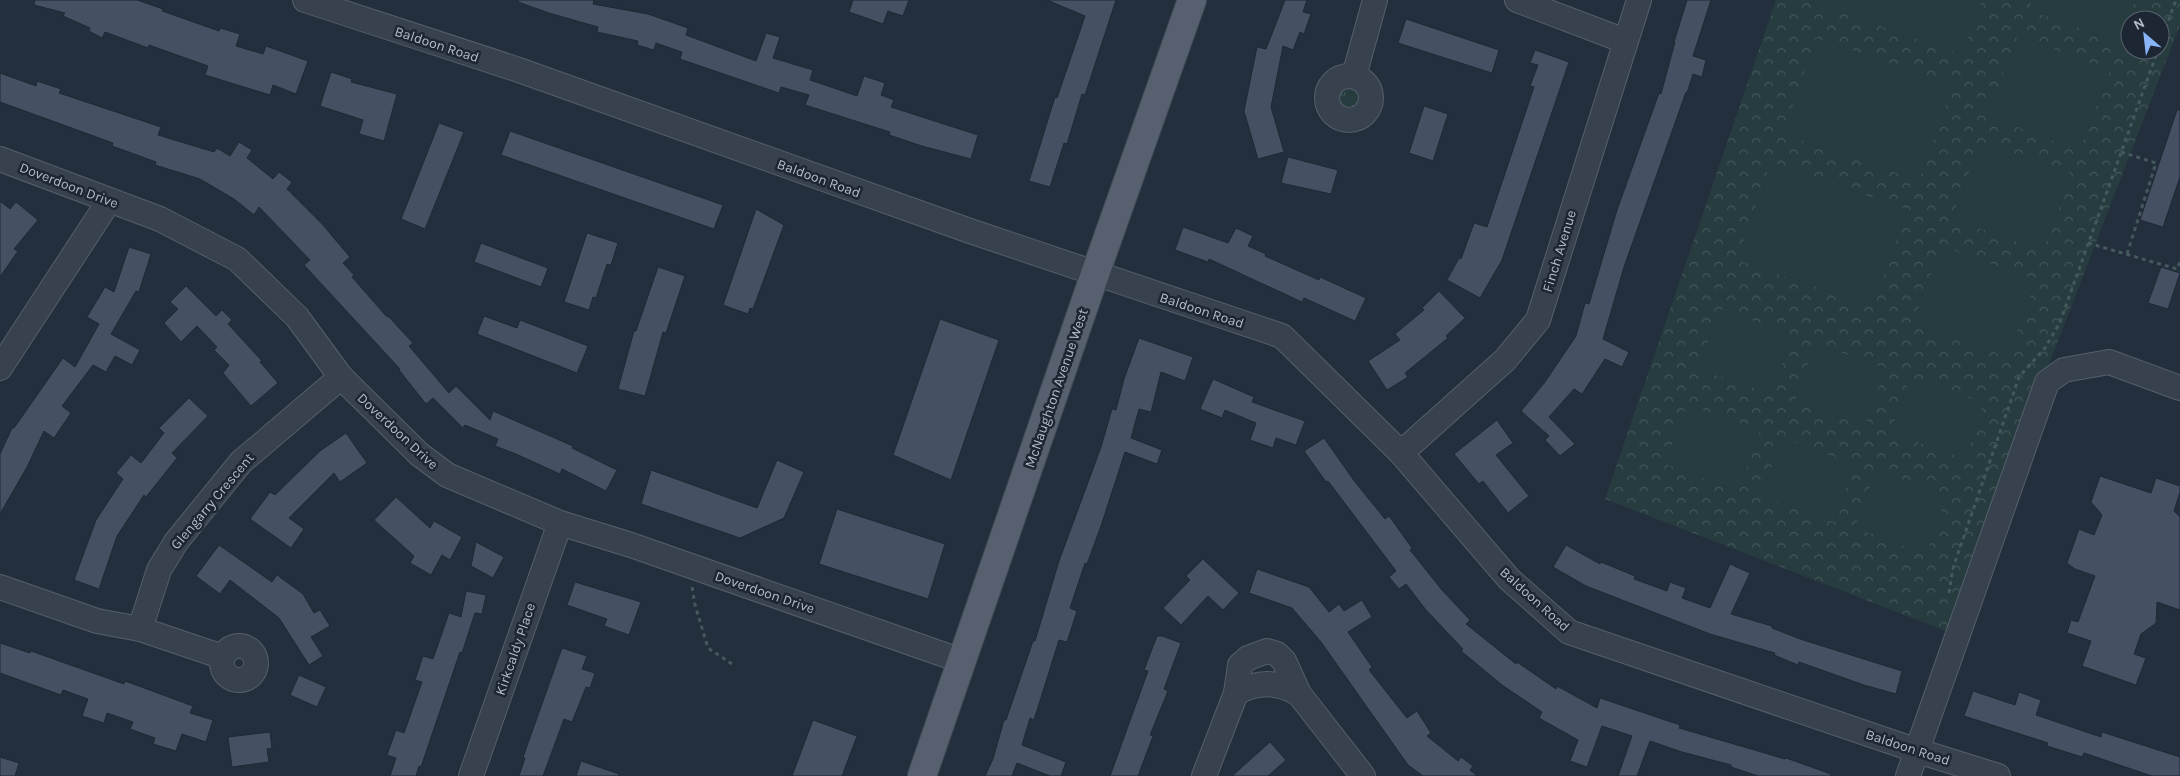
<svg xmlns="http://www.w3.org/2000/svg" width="2180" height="776" viewBox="0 0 2180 776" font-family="Karla,sans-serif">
  <defs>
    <pattern id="grass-tufts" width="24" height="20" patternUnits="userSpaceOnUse" patternTransform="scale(1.25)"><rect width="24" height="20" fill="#263c3f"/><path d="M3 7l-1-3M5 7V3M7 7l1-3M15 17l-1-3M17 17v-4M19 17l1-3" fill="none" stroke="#435659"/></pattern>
    <pattern id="forest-crowns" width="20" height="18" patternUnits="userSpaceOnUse" patternTransform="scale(1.25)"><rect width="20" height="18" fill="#263c3f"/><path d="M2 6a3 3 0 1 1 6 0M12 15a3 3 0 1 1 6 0" fill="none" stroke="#435659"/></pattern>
  </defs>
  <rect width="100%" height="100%" fill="#242f3e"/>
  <circle fill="url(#grass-tufts)" cx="1350" cy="98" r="13"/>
  <path fill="url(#forest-crowns)" fill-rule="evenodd" d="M1776,0H2180V25L1946,631L1605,499ZM2130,20H2160V50H2130Z"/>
  <g fill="#263c3f">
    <polygon points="1826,0 1982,0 1962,55 1824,6"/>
    <polygon points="2032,0 2135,0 2119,42 2028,10"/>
    <polygon points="2018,35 2110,71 2079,151 1987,115"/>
    <polygon points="1816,38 1953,85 1919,181 1783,134"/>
    <polygon points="1980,142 2071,173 2043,251 1952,219"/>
    <polygon points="1771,162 1907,210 1873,307 1737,260"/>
    <polygon points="1941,246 2036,280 2008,357 1913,324"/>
    <polygon points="1720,309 1793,335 1771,394 1698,369"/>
    <polygon points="1815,343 1885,368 1865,426 1795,402"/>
    <polygon points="1910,377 1984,403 1965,459 1890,433"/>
    <polygon points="1687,404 1760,431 1738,491 1665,464"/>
    <polygon points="1782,438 1854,464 1834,522 1762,496"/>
    <polygon points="1876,470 1947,496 1926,554 1855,528"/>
  </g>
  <g fill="#455162" stroke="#1f2835">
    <polygon points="35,0 137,0 163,9 162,11 219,31 220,28 240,34 236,46 263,54 266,46 308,61 296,94 273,85 270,95 205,75 208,66 149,45 148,48 105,32 102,38 89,31 90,28 63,16 65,13 34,5"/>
    <polygon points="519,0 594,0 593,4 648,14 688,28 686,35 756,61 766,33 780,37 773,58 813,70 810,80 857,96 864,76 885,83 881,95 894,100 891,107 978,135 971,159 922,146 889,135 890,132 805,105 809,95 781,87 779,93 770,90 680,59 682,52 656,43 654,50 637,45 638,41 597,32 598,27 549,13 518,2"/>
    <polygon points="853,0 909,0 903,16 888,11 883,24 849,12"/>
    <polygon points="1047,0 1116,0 1085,95 1082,94 1067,144 1064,143 1050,187 1029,181 1055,97 1057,98 1085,16"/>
    <polygon points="1285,0 1307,0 1303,12 1311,14 1304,34 1300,32 1293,50 1283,46 1271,107 1284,152 1258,159 1244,111 1257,47 1266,49"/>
    <polygon points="1687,0 1711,0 1693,56 1706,60 1702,77 1693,74 1687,93 1686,92 1624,267 1603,339 1629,352 1622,367 1605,359 1582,394 1574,389 1549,417 1575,444 1560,456 1545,440 1549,436 1521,411 1545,382 1576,336 1585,303 1589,304 1617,210 1659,93 1661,94 1675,42 1674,42"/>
    <polygon points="1406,19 1499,50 1492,73 1398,43"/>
    <polygon points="1535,50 1569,62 1502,260 1480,298 1447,280 1459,258 1461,259 1474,223 1487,227 1534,87 1530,86 1538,65 1530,63"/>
    <polygon points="331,72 352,79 351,82 397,94 384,141 359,134 363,120 320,106"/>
    <polygon points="0,73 36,86 37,81 61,89 59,93 161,127 158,135 214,152 217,148 230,156 239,142 252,150 247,158 273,179 279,172 292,182 287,189 322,224 350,257 343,263 354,275 352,277 387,317 388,316 413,343 409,346 449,393 456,386 490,420 493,411 573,446 572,448 617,470 606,491 562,469 560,474 516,454 495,446 498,439 465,425 463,428 433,398 426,404 399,370 400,369 304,265 310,260 259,207 254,215 234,199 200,179 155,165 156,162 112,146 113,143 0,102"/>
    <polygon points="1424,106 1448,114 1433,161 1409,153"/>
    <polygon points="2177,110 2180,110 2180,177 2163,227 2140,220"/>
    <polygon points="439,123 464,132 425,229 401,219"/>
    <polygon points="510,131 723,205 714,229 501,155"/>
    <polygon points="1288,157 1338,170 1331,194 1281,183"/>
    <polygon points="0,201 10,209 16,202 38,220 14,249 18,251 0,277"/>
    <polygon points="756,209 784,225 753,309 750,308 748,314 723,305"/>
    <polygon points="1183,227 1228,243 1236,228 1253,236 1248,246 1266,254 1265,256 1319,280 1320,277 1366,298 1355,321 1304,298 1302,302 1209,259 1208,262 1175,250"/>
    <polygon points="587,233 618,243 611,265 607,264 596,298 593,297 589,310 564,302"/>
    <polygon points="481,243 548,268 541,287 474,262"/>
    <polygon points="129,247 151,254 139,292 136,291 111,334 140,350 132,365 115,356 106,372 93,365 62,406 71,413 54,438 44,431 27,467 0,514 0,454 12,428 14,428 63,358 75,367 99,324 87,317 105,287 114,292"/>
    <polygon points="658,267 685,276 666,333 663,332 645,396 618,389 634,331 636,331"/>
    <polygon points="2161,267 2180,273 2168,309 2148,303"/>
    <polygon points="186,286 216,316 222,310 232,320 228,324 262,361 260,362 278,383 251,406 223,373 229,365 214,350 217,347 197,326 181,342 164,323 178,309 170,302"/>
    <polygon points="1439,291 1465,318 1446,336 1448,338 1405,373 1408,377 1387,390 1368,361 1400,340 1395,334 1424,310 1422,308"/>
    <polygon points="484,316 517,328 520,320 588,346 577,373 477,334"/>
    <polygon points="940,319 999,340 951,480 893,455"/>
    <polygon points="1139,338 1193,357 1185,381 1161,372 1151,412 1139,409 1131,438 1162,450 1157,464 1125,452 1101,526 1087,564 1085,563 1070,608 1077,611 1067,642 1059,640 1034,720 1030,718 1022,745 1066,762 1061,776 1050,776 1017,763 1012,776 985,776 993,759 1004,720 1006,720 1033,641 1035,641 1059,561 1101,447 1112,409 1116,410 1124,379"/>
    <polygon points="1213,379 1254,397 1252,402 1305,421 1296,445 1276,438 1273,448 1250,440 1256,423 1225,410 1222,418 1200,409"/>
    <polygon points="189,398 208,416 172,453 177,458 146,497 144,495 117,536 99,589 74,580 96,520 123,479 116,473 131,455 141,463 164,433 159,428"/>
    <polygon points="1497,420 1513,443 1496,455 1529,496 1508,513 1483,481 1479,484 1454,454"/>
    <polygon points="346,433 367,463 340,482 334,473 289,518 304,529 291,548 250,519 270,492 275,495 320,451"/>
    <polygon points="1324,438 1355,482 1385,519 1389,516 1412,548 1410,550 1442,590 1470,620 1466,624 1516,664 1517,662 1556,689 1557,686 1597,708 1600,698 1680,725 1679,728 1785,759 1786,758 1831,774 1831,776 1758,776 1731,767 1731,765 1682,752 1650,741 1637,776 1618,776 1632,736 1602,726 1587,767 1570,761 1578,740 1539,718 1542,712 1502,685 1461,651 1463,649 1426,610 1406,584 1399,589 1389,577 1396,571 1328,481 1326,482 1304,451"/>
    <polygon points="777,460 804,472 784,518 740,538 641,504 651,470 757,508"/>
    <polygon points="2100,476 2151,493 2156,478 2180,486 2180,492 2174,511 2180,517 2180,610 2157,602 2156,623 2141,634 2134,654 2146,658 2136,685 2082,666 2091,641 2067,633 2071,620 2078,622 2095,576 2075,569 2067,563 2079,529 2094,535 2102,515 2091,502"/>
    <polygon points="396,497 430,528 434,521 462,537 450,560 442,555 431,575 410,563 414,556 374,520"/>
    <polygon points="837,509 945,544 928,599 819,564"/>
    <polygon points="476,542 504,557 493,578 471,566"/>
    <polygon points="219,545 272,582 277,575 303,594 314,613 320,610 330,626 311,637 323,656 309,665 279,618 230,580 220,594 196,576"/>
    <polygon points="1566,545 1600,564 1601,562 1635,576 1634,579 1667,591 1670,582 1686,588 1682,598 1710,608 1730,564 1750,573 1731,614 1772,626 1772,628 1800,639 1902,671 1896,694 1864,685 1799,662 1798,665 1774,655 1775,653 1710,634 1586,586 1553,567"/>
    <polygon points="1203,559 1239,593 1223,610 1208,596 1181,625 1163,608 1190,580 1186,576"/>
    <polygon points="1257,569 1309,587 1329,612 1339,604 1344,611 1362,600 1372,617 1348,632 1372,667 1369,670 1407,718 1417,711 1431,733 1427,736 1458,761 1461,757 1473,766 1470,770 1477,776 1423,776 1408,765 1321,642 1292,608 1249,593"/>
    <polygon points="575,582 641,602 629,635 604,626 607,619 567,605"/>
    <polygon points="466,591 486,595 482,614 475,613 462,653 460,652 421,767 419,766 416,776 390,776 396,758 387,755 396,730 404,733 422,682 415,680 423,656 433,659 449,613 461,617"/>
    <polygon points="1157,636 1162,636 1181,643 1164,689 1168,691 1150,735 1153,736 1138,776 1110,776 1148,671 1144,670"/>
    <polygon points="0,643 30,653 31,651 124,684 125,681 193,706 190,713 213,720 206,742 182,734 176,751 153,744 155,738 130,729 133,722 107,713 104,723 82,716 88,699 63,690 61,695 0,673"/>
    <polygon points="562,648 587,656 582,669 595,673 590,688 586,687 572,722 564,719 543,776 519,776 525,758 523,757"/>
    <polygon points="299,675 326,687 317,707 290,695"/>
    <polygon points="1973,691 2015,705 2019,692 2041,700 2036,715 2101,737 2102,732 2180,757 2180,776 2152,776 2084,753 2082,757 2047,746 2048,743 1964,716"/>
    <polygon points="813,720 857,736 842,776 792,776"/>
    <polygon points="270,732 272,748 267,749 269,762 232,767 228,737"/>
    <polygon points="1270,742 1286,760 1268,776 1232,776"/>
    <polygon points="0,757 19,763 15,776 0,776"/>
    <polygon points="581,761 619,774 619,776 576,776"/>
  </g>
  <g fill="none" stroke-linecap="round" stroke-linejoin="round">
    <defs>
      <g id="minor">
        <polyline points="305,0 516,69 970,231 1282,336 1401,453 1509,579 1569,632 1918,751 1998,776"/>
        <polyline points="1517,0 1625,41"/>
        <circle cx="1349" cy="98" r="22"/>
        <polyline points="1354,76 1375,0"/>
        <polyline points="0,159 160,219 237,259 297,317 341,377 419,454 447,475 560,523 631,545 962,661"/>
        <polyline points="0,368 109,201"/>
        <polyline points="1401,453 1505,360 1538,320 1639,0"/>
        <polyline points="0,587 97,621 140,629 223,657"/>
        <polyline points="140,629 159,570 176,542 241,462 341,377"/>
        <circle cx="239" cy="663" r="17"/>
        <path d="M1236,693C1257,681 1278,681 1299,694"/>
        <polyline points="471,776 560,523"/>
        <polyline points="1204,776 1236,693 1240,665 1248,658 1267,651 1277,654 1284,661 1299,694 1363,776"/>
        <polyline points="1908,776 2047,382 2064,370 2109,362 2180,388"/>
      </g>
      <polyline id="major" points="922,776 1095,274 1192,0"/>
    </defs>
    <use href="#minor" stroke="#565f6c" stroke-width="26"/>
    <use href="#major" stroke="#414a57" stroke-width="30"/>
    <g stroke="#44595c" stroke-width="3" stroke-dasharray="4 4" stroke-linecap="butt">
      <polyline points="2160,43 2176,0"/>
      <polyline points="2121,152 2156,163 2127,254"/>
      <polyline points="2088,243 2177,269 2180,262"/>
      <polyline points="692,587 695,605 708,648 732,664"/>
      <polyline points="1949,593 1953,568 2019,377 2045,348 2060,322 2158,50"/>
    </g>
    <use href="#minor" stroke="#38414e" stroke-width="24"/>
    <use href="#major" stroke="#56606e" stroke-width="28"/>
  </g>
  <g text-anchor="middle" stroke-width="5" stroke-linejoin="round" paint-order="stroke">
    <g font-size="14" fill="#b4bcc9" stroke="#1d2633">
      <text transform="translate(437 44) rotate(18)" y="5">Baldoon Road</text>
      <text transform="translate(819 178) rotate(20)" y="5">Baldoon Road</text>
      <text transform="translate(69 185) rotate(21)" y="5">Doverdoon Drive</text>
      <text transform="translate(1559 251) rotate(-73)" y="5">Finch Avenue</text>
      <text transform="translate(1202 310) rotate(18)" y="5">Baldoon Road</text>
      <text transform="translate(1056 388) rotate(-71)" y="5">McNaughton Avenue West</text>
      <text transform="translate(398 431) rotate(43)" y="5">Doverdoon Drive</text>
      <text transform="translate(212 501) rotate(-50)" y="5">Glengarry Crescent</text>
      <text transform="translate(765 592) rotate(19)" y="5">Doverdoon Drive</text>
      <text transform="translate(1535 599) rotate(42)" y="5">Baldoon Road</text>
      <text transform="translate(515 649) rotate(-71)" y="5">Kirkcaldy Place</text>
      <text transform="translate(1908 747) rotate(18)" y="5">Baldoon Road</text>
    </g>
  </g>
  <g transform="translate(2145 35) rotate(332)"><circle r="24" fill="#1d2633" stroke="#59626f"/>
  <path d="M0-4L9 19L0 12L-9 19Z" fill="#8ab4f8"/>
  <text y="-8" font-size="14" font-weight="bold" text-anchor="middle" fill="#b4bcc9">N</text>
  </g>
</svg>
